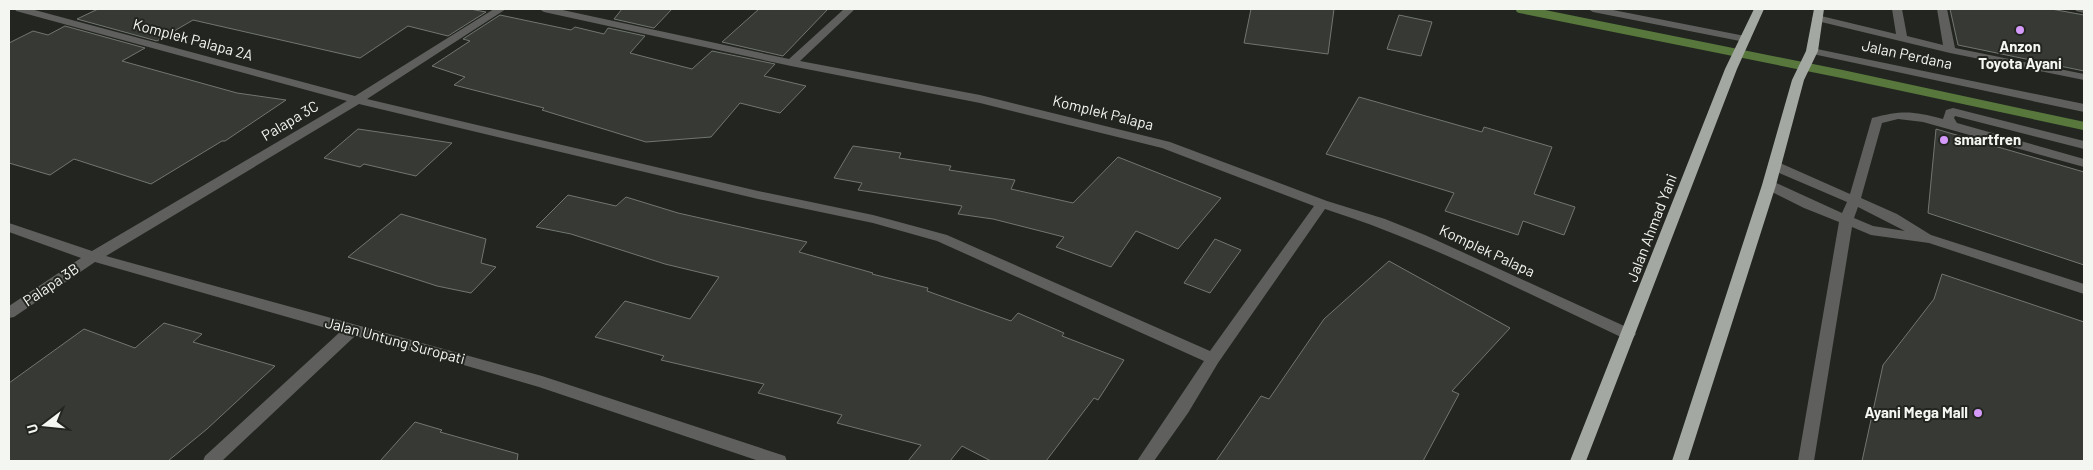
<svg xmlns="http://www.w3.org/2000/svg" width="2093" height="470" viewBox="0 0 2093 470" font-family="Barlow,sans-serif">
  <rect width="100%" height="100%" fill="#222520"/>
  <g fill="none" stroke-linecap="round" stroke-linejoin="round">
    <polyline stroke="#58773c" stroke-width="8" points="1520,9 1842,74 2084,126"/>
  </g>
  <g fill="#363934" stroke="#727670">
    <polygon points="98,9 470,9 486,12 448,36 408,26 360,58 193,20 157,41 77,19"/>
    <polygon points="622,9 672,9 654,28 614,19"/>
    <polygon points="759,9 828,9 783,56 722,42"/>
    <polygon points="1251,9 1334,9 1328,54 1244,43"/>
    <polygon points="1950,9 2051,9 2084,15 2084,71 1958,45"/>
    <polygon points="500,15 571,30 575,27 604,34 608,28 645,36 630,53 692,69 712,51 775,64 764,76 806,86 780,113 740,103 711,137 646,142 542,110 544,108 454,85 465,77 432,66 470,41 463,39"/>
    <polygon points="1399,15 1432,22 1421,56 1387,49"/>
    <polygon points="65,26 145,48 122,61 237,93 286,100 225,141 222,141 151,184 74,159 50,175 9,163 9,43 33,31 48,35"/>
    <polygon points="1359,97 1482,132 1484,127 1552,147 1534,194 1575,207 1564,235 1523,221 1518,235 1445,211 1454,193 1326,154"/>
    <polygon points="358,129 406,136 452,143 416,176 364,164 360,167 324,158"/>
    <polygon points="1936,129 2084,172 2084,265 1928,213"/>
    <polygon points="853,146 901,153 899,158 951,166 949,170 1015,180 1011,189 1073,203 1118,157 1221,198 1178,249 1136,231 1111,267 1056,247 1064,237 993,219 958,214 962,206 858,190 862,183 834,178"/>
    <polygon points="568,195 616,206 626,197 678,213 807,242 799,252 873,273 872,274 928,288 927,291 1011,321 1018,313 1064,333 1062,336 1124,360 1098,400 1094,398 1046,461 991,461 962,446 950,461 908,461 921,445 837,423 842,415 758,393 764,384 661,360 664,356 595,337 625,301 690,319 719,277 665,264 571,234 536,227"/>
    <polygon points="401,214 486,239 481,263 496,267 471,293 437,286 348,257"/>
    <polygon points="1215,239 1241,250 1210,293 1184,283"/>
    <polygon points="1389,261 1510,328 1452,391 1459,394 1423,461 1216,461 1261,396 1269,399 1324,319"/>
    <polygon points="1942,274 2084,322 2084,461 1862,461 1883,365 1934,299"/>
    <polygon points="164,323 202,334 193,342 275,366 207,429 168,461 9,461 9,383 84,329 135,348"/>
    <polygon points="415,422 442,430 440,432 518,454 517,461 380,461"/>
  </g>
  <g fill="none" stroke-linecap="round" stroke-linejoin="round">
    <g fill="#5f605d" fill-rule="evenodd">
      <polygon points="1892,9 1902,9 1907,36 1943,45 1937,9 1947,9 1955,48 2084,74 2084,80 1950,53 1813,20 1812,18 1817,15 1896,34"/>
      <polygon points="2075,9 2084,9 2084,13 2076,11"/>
      <path d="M1953,108L2084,141V149L1955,116L1954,118L1957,123L2084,159V167L1923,122L1898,119L1882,123L1861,198L1897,214L1931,235L2084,284V294L1929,243L1871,235L1852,227L1814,461H1798L1839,222L1804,208L1764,188L1762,185L1769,181L1774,182L1842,213L1847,202L1770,169L1769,166L1770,163H1780L1850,194L1872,118C1902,110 1913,111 1943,119L1946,110ZM1858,207L1905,231L1873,226L1854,218Z"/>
    </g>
    <g fill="#5f605d" fill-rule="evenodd">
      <path d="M15,9H31L355,96L494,9H506L367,99L758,191L873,215L947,235L1210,351L1314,206L1162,148L980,103L791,66L544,12L539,9H558L789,59L844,9H855L800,61L980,95L1170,142L1327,201L1385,219L1425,235L1633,330L1636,334L1633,338L1628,340L1623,338C1525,292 1428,242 1325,209L1218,363L1188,413L1154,461H1137L1204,361L937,241L873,223L758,199L359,104L106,256L542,376L785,456L787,461H759L539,387L443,359L355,336L222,461H203L205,456L340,332L95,262L14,317L9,318V306L81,258L9,232V223L92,251L347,101L16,11Z"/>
      <polygon points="1588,9 1608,9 1745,36 1751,39 1745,42 1593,12"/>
    </g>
    <polygon fill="#5f605d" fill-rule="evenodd" points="1812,48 2084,104 2084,112 1808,53 1806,51 1808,49"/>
    <g fill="#a4a8a2" fill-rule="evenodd">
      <polygon points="1754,9 1764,9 1737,69 1586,461 1570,461 1725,69"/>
      <polygon points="1814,9 1824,9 1818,51 1804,80 1776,185 1688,461 1672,461 1762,185 1792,80 1806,51"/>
    </g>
  </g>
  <g fill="#d69bfa" stroke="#222520" stroke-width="2">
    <circle cx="2020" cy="30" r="5"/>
    <circle cx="1944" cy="140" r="5"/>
    <circle cx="1978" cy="413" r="5"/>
  </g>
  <g text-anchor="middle" stroke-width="4" stroke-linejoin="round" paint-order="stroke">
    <g font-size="15" fill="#f4f6f2" stroke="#222520">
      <text transform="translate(193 40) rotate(15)" y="5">Komplek Palapa 2A</text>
      <text transform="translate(1907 55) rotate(12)" y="5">Jalan Perdana</text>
      <text transform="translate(1103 113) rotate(14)" y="5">Komplek Palapa</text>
      <text transform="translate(290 121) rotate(-31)" y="5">Palapa 3C</text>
      <text transform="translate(1652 228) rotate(-69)" y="5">Jalan Ahmad Yani</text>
      <text transform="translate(1487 251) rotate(25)" y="5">Komplek Palapa</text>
      <text transform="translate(51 285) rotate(-34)" y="5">Palapa 3B</text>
      <text transform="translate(395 341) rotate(15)" y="5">Jalan Untung Suropati</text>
    </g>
    <g font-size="15" font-weight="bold" fill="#f4f6f2" stroke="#222520">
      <text x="2020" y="52">Anzon<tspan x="2020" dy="17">Toyota Ayani</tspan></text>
      <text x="1954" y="145" text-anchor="start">smartfren</text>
      <text x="1968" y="418" text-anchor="end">Ayani Mega Mall</text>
    </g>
  </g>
  <rect width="2093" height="470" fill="none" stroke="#f4f6f2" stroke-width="20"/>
  <g transform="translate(45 425) rotate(254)" stroke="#222520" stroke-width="4" paint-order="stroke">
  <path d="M0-4L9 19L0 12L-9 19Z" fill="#f4f6f2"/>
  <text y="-8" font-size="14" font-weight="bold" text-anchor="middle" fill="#f4f6f2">U</text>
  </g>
</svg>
